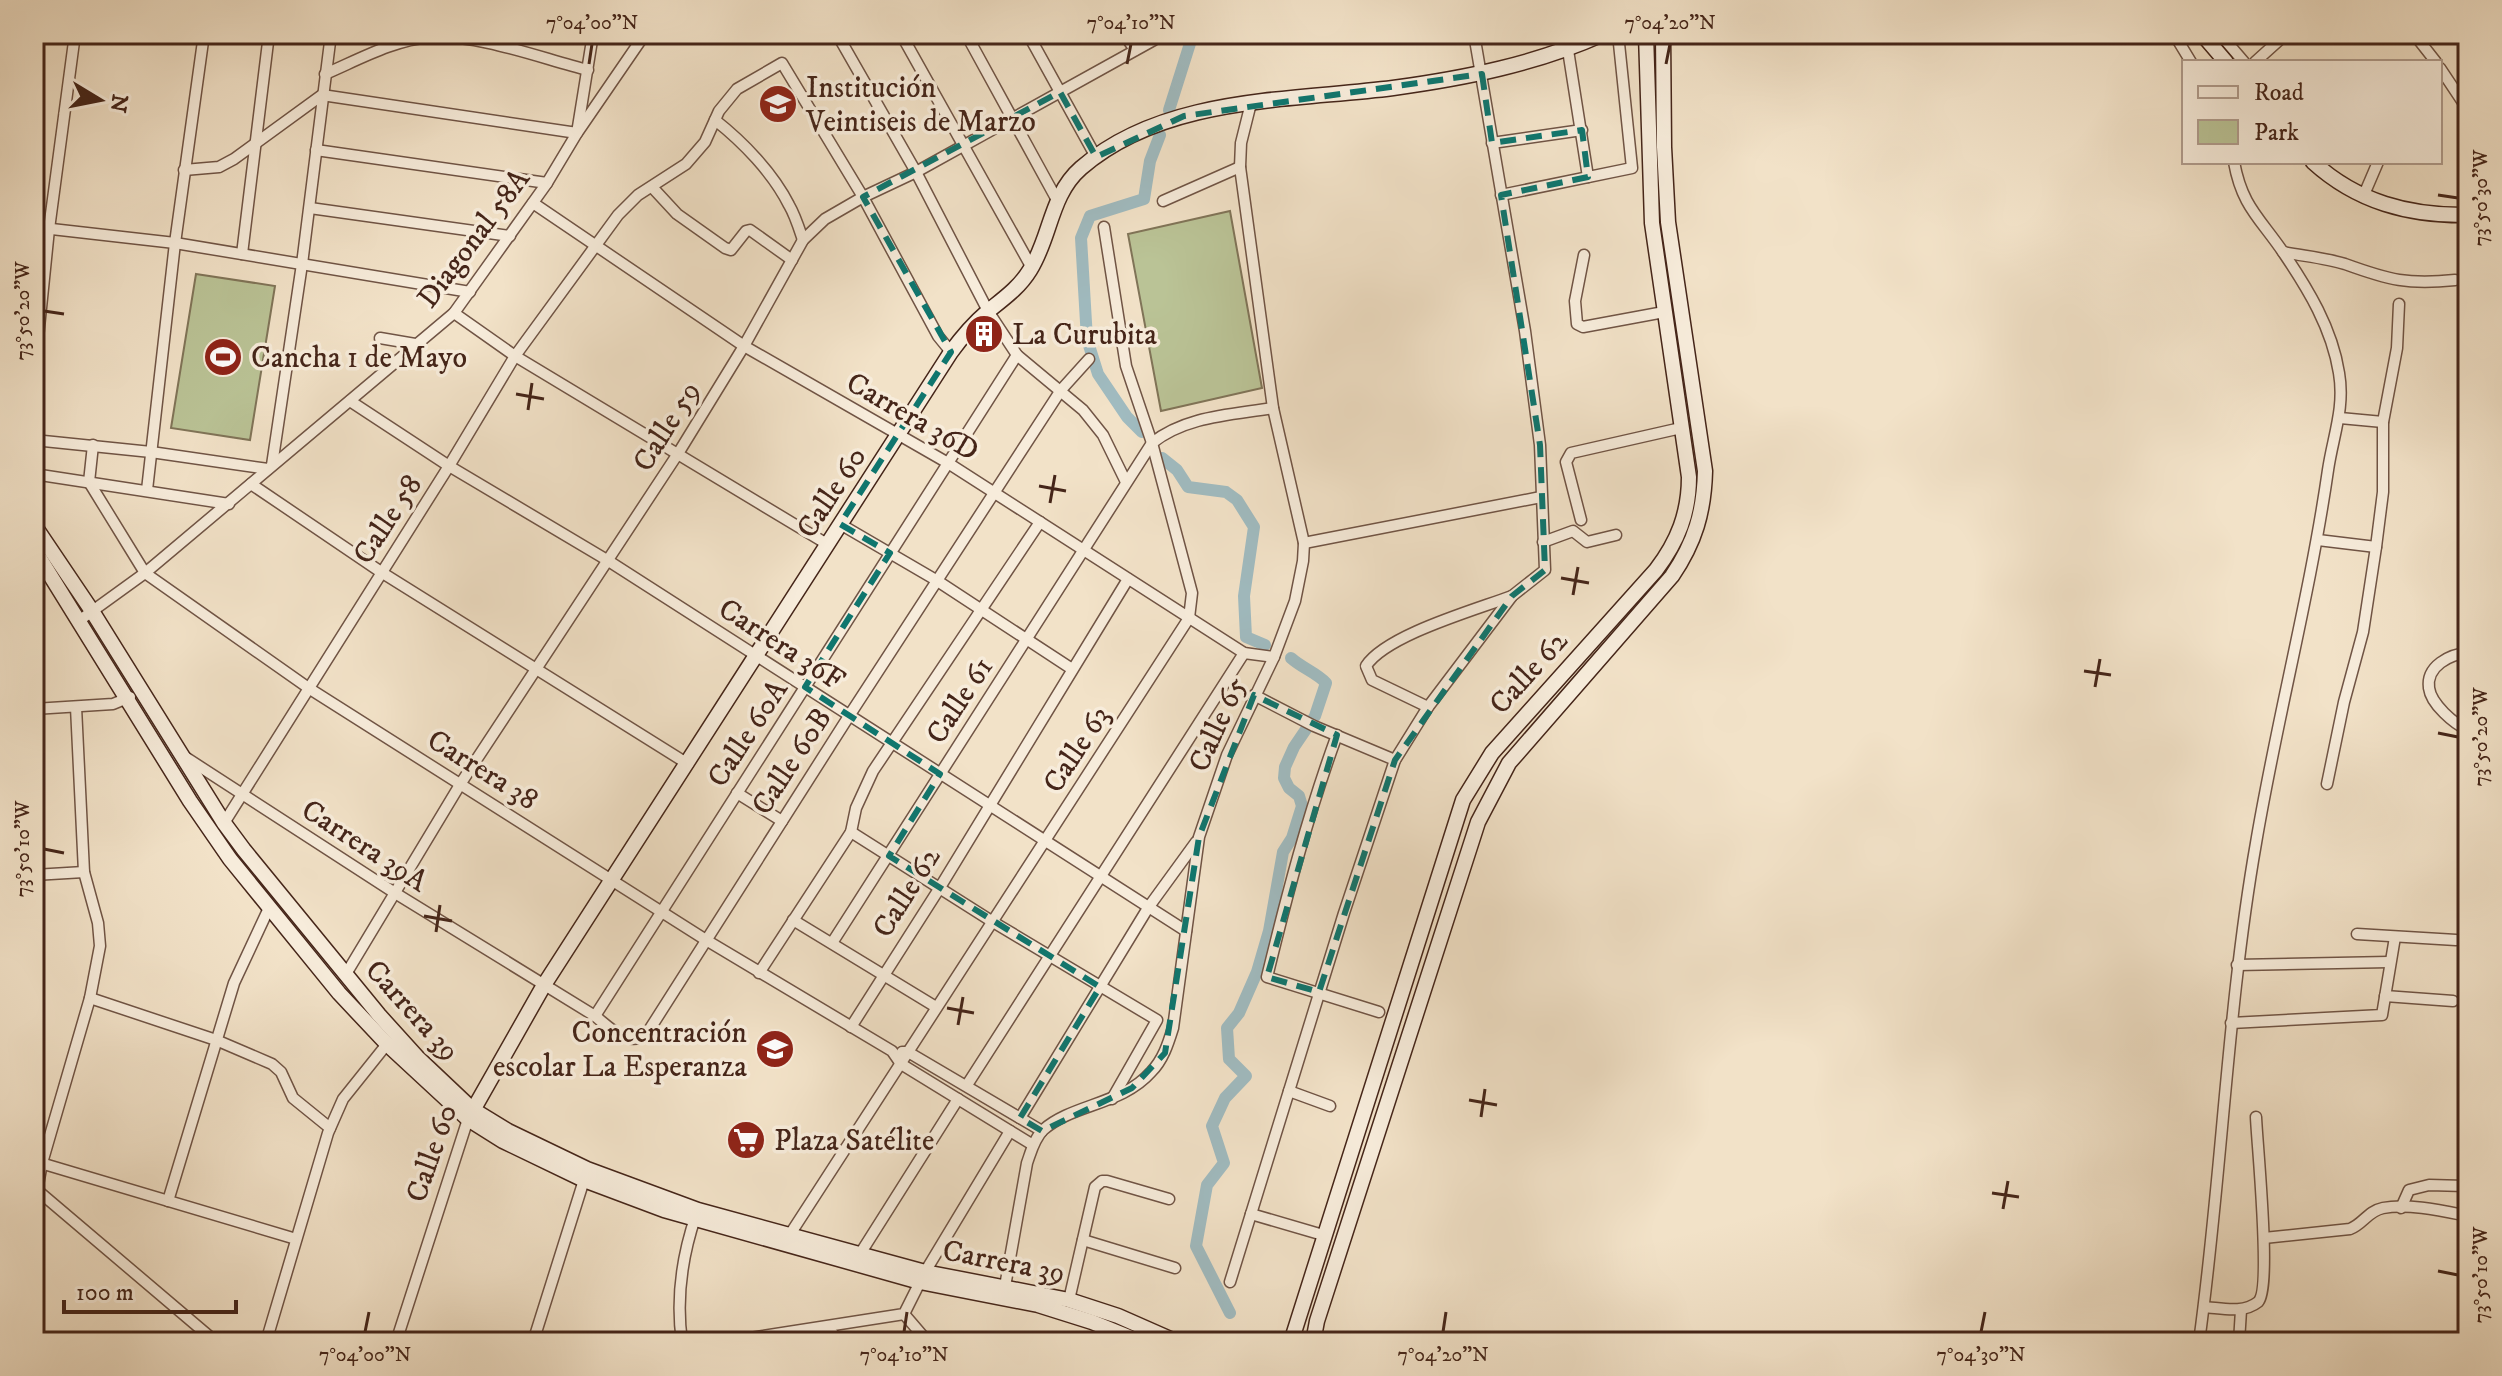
<svg xmlns="http://www.w3.org/2000/svg" width="2502" height="1376" viewBox="0 0 2502 1376" font-family="'IM FELL DW Pica',serif">
  <rect width="100%" height="100%" fill="#f2e2c8"/>
  <filter id="stains"><feTurbulence type="fractalNoise" baseFrequency=".0025" numOctaves="4"/><feColorMatrix values="0 0 0 0 .2 0 0 0 0 .09 0 0 0 0 .02 0 0 0 .5 -.17"/></filter>
  <radialGradient id="worn" r=".72"><stop offset=".6" stop-color="#630" stop-opacity="0"/><stop offset="1" stop-color="#630" stop-opacity=".3"/></radialGradient>
  <g fill="#bac396" stroke="#807458" stroke-width="2">
    <polygon points="1230,211 1262,388 1161,411 1128,234"/>
    <polygon points="196,274 275,286 250,440 171,428"/>
  </g>
  <g fill="none" stroke-linecap="round" stroke-linejoin="round">
    <g stroke="#a0bbc0" stroke-width="12">
      <polyline points="1169,110 1193,34"/>
      <polyline points="1142,432 1127,417 1098,374 1087,339 1081,238 1090,216 1144,199 1150,161 1160,135"/>
      <polyline points="1162,458 1177,470 1188,487 1226,492 1237,500 1254,527 1244,596 1246,637 1265,645"/>
      <path d="M1230,1313L1196,1246L1207,1185L1224,1163L1212,1126L1225,1098L1246,1076L1229,1059L1227,1028L1239,1013L1257,972L1269,931L1283,852L1292,838L1302,806L1299,796L1289,788L1284,778L1285,767L1294,747L1315,716L1326,683C1317,673 1302,668 1291,658"/>
    </g>
    <defs>
      <g id="street">
        <polyline points="837,34 916,172 988,311 1017,355 1083,410 1103,435 1126,482"/>
        <polyline points="901,34 1032,268"/>
        <polyline points="966,34 1057,200"/>
        <polyline points="1028,34 1096,157"/>
        <polyline points="1124,34 1135,50"/>
        <polyline points="1561,34 1568,50 1588,177"/>
        <polyline points="2174,34 2191,62"/>
        <polyline points="2220,34 2244,62"/>
        <polyline points="2414,34 2436,62"/>
        <polyline points="2255,62 2286,34"/>
        <polyline points="2440,68 2468,110"/>
        <path d="M325,74C358,60 393,40 430,37C479,34 540,58 588,70"/>
        <path d="M715,120C743,142 773,173 789,205C795,215 799,228 803,240"/>
        <polyline points="1492,143 1582,130"/>
        <polyline points="316,150 547,183"/>
        <polyline points="184,170 219,167 234,159 322,95 577,133 593,34"/>
        <polyline points="652,187 677,214 725,248 731,250 746,231 750,230 792,260"/>
        <polyline points="1501,195 1632,168 1618,34"/>
        <polyline points="2363,197 2378,162"/>
        <polyline points="1163,201 1240,167"/>
        <polyline points="533,203 744,346 948,463 1244,653 1274,657"/>
        <polyline points="310,208 510,236"/>
        <polyline points="34,227 175,243 470,292"/>
        <path d="M2283,252C2303,256 2326,258 2345,264C2389,280 2408,285 2455,280"/>
        <polyline points="242,254 269,34"/>
        <polyline points="1584,255 1575,301 1577,324 1583,327 1664,312"/>
        <polyline points="454,313 515,356 827,544"/>
        <polyline points="380,338 415,344"/>
        <polyline points="34,377 49,229 75,34"/>
        <polyline points="350,401 449,466 607,560 1186,931"/>
        <polyline points="2340,418 2383,422"/>
        <polyline points="34,440 151,452 268,469"/>
        <polyline points="93,445 89,482 145,573 310,689 706,940 892,1051 901,1064 1033,1145"/>
        <polyline points="272,465 302,264 331,34"/>
        <polyline points="34,474 229,504"/>
        <polyline points="251,484 381,572 688,764"/>
        <polyline points="147,490 175,243 204,34"/>
        <polyline points="1581,520 1566,462 1571,453 1681,428"/>
        <polyline points="840,524 936,580 1072,669"/>
        <polyline points="2318,540 2376,547"/>
        <polyline points="1543,542 1573,531 1587,542 1616,535"/>
        <polyline points="1304,543 1541,497"/>
        <polyline points="80,620 145,573 454,313 547,183 577,133 645,34"/>
        <path d="M2468,653C2450,654 2426,666 2429,688C2431,704 2454,724 2468,730"/>
        <polyline points="1254,695 1314,726 1395,760"/>
        <path d="M1428,707L1372,680L1366,666C1386,635 1475,610 1512,596"/>
        <polyline points="34,709 113,704 130,697"/>
        <path d="M1337,735C1308,814 1287,895 1267,977L1379,1012"/>
        <path d="M185,757L395,893L595,1016C610,1028 627,1047 646,1035L849,716L1061,390L1089,359"/>
        <polyline points="2327,784 2344,702 2363,632 2376,547 2383,492 2383,422 2397,348 2399,304"/>
        <polyline points="737,793 782,821"/>
        <polyline points="224,823 449,466 515,356 618,215 638,195 686,164 705,142 719,111 737,89 782,63 863,197 938,336 951,352"/>
        <polyline points="851,832 993,922 1157,1020 1112,1099"/>
        <polyline points="34,875 84,872"/>
        <polyline points="793,920 936,1007"/>
        <polyline points="2357,934 2456,940"/>
        <path d="M832,943L1152,443C1186,416 1231,415 1273,408"/>
        <polyline points="2237,965 2389,962"/>
        <polyline points="759,973 851,832 856,808 873,771 1040,522"/>
        <polyline points="346,974 461,783 679,452 744,346 803,240 825,219 863,197 916,172 1154,40"/>
        <polyline points="2385,996 2453,1001"/>
        <polyline points="90,998 216,1040 272,1064 281,1072 293,1098 330,1128"/>
        <polyline points="595,1016 1017,355"/>
        <polyline points="2231,1023 2382,1015 2395,937"/>
        <polyline points="851,1027 939,889 1128,579"/>
        <polyline points="902,1052 908,1052 1042,1131"/>
        <polyline points="967,1085 1244,653"/>
        <polyline points="1289,1091 1330,1106"/>
        <polyline points="1020,1118 1148,908 1196,842"/>
        <polyline points="34,1161 296,1239"/>
        <polyline points="37,1190 216,1342"/>
        <polyline points="168,1201 234,983 269,908"/>
        <polyline points="34,1207 42,1163 90,998 100,946 98,923 84,872 76,707"/>
        <polyline points="2401,1208 2409,1190 2429,1185 2465,1186"/>
        <polyline points="1251,1214 1323,1235"/>
        <path d="M2264,1238L2350,1229C2363,1224 2368,1211 2383,1208C2408,1203 2443,1211 2468,1216"/>
        <polyline points="787,1239 1189,618 1192,593 1152,443 1126,366 1104,227"/>
        <polyline points="1083,1240 1175,1268"/>
        <polyline points="860,1254 958,1099"/>
        <polyline points="925,1272 1010,1131"/>
        <polyline points="1230,1282 1344,913 1395,760 1428,707 1512,596 1545,570 1540,445 1525,331 1474,34"/>
        <path d="M1004,1292L1027,1163C1031,1152 1034,1139 1043,1130C1072,1104 1122,1105 1151,1072C1163,1060 1168,1044 1173,1028L1199,837L1227,755L1274,657L1295,601L1303,561L1304,543L1273,408L1240,167L1241,143L1251,103"/>
        <polyline points="1069,1300 1095,1187 1102,1181 1107,1181 1169,1199"/>
        <path d="M2204,1307C2221,1308 2243,1314 2258,1302C2272,1289 2257,1144 2256,1117"/>
        <polyline points="904,1314 928,1342"/>
        <polyline points="828,1328 840,1342"/>
        <polyline points="266,1342 328,1133 343,1099 387,1044"/>
        <polyline points="396,1342 468,1119"/>
        <polyline points="533,1342 584,1180"/>
        <path d="M682,1342C676,1300 682,1256 696,1215"/>
        <polyline points="724,1342 904,1314 920,1282"/>
        <path d="M2199,1342C2222,1176 2227,1008 2256,843C2277,718 2310,595 2328,470C2333,436 2345,408 2339,373C2332,328 2308,289 2283,252C2259,217 2242,206 2234,162"/>
        <polyline points="2239,1342 2241,1310"/>
      </g>
      <g id="secondary">
        <polyline points="2202,34 2226,62"/>
        <path d="M2313,162C2357,202 2409,216 2468,215"/>
        <polyline points="34,525 92,611 224,823 244,850 379,1015 417,1057 472,1109 508,1131 587,1169 698,1210 925,1272 1069,1300 1118,1316 1177,1342"/>
        <polyline points="34,549 190,801 230,859 339,993 387,1044 468,1119 503,1141 584,1180 664,1210 920,1282 1038,1305 1092,1322 1141,1342"/>
        <path d="M468,1119L544,985L951,352C962,337 973,324 987,312C1003,299 1019,288 1030,270C1051,237 1050,195 1081,168C1164,96 1290,101 1393,88C1466,78 1536,64 1603,34"/>
        <path d="M1291,1342L1463,800L1492,753L1656,570C1678,541 1689,513 1689,477L1652,223L1646,34"/>
        <path d="M1313,1342L1317,1321L1478,822L1509,763L1672,576C1695,542 1704,512 1705,471L1668,222L1664,147L1663,34"/>
      </g>
    </defs>
    <use href="#street" stroke="#705445" stroke-width="13"/>
    <use href="#secondary" stroke="#452519" stroke-width="17"/>
    <use href="#street" stroke="#f7ecdb" stroke-width="10"/>
    <use href="#secondary" stroke="#f7ecdb" stroke-width="14"/>
  </g>
  <path fill="none" stroke="#0f766e" stroke-width="6" stroke-dasharray="16 10" stroke-linejoin="round" d="M1482,74L1492,143L1582,130L1588,177L1501,195L1540,445L1545,570L1512,596L1395,760L1319,992L1267,977L1337,735L1254,695L1199,837L1165,1053L1132,1088L1042,1131L1020,1118L1100,987L889,856L940,774L805,687L890,553L840,524L951,352L863,197L1060,92L1096,157L1184,116Z"/>
  <path fill="none" stroke="#452519" stroke-width="3" d="M589,64L592,44M1127,64L1131,44M1666,64L1670,44M2438,195L2458,198M44,311L64,314M516,394L544,399M528,410L532,383M1039,486L1066,491M1050,503L1055,475M1561,578L1589,583M1573,595L1578,567M2084,671L2111,675M2095,687L2100,659M2438,733L2458,737M44,849L64,853M424,916L452,921M436,932L440,905M947,1008L974,1013M958,1025L963,997M1469,1100L1497,1105M1481,1117L1485,1089M1992,1193L2019,1197M2003,1209L2008,1181M2438,1271L2458,1275M365,1332L369,1312M904,1332L907,1312M1443,1332L1446,1312M1981,1332L1985,1312"/>
  <defs>
    <symbol id="school-disc" viewBox="-11 -11 22 22"><circle r="9.5" fill="#8f2418" stroke="#f7ecdb"/><path d="M0-5L7-2L0 1L-7-2ZM-4 1L0 2.5L4 1V4Q0 6-4 4Z" fill="#fff"/></symbol>
    <symbol id="building-disc" viewBox="-11 -11 22 22"><circle r="9.5" fill="#8f2418" stroke="#f7ecdb"/><path d="M-4-6H4V6H1V3H-1V6H-4ZM-2.5-4.3h1.7v1.8h-1.7ZM.8-4.3h1.7v1.8H.8ZM-2.5-1h1.7V.8h-1.7ZM.8-1h1.7V.8H.8Z" fill="#fff"/></symbol>
    <symbol id="stadium-disc" viewBox="-11 -11 22 22"><circle r="9.5" fill="#8f2418" stroke="#f7ecdb"/><path d="M0-5a6.5 5 0 1 0 0 10a6.5 5 0 1 0 0-10ZM-3.5-1.8h7v3.6h-7Z" fill="#fff"/></symbol>
    <symbol id="supermarket-disc" viewBox="-11 -11 22 22"><circle r="9.5" fill="#8f2418" stroke="#f7ecdb"/><path d="M-6-5.5h2.5l.6 2H6L4.5 2H-2.5L-4.4-4H-6ZM-1.5 3.2a1.3 1.3 0 1 0 .1 0ZM3 3.2a1.3 1.3 0 1 0 .1 0Z" fill="#fff"/></symbol>
  </defs>
  <g fill-rule="evenodd">
    <use href="#school-disc" x="756" y="82" width="44" height="44"/>
    <use href="#building-disc" x="962" y="312" width="44" height="44"/>
    <use href="#stadium-disc" x="201" y="335" width="44" height="44"/>
    <use href="#school-disc" x="753" y="1027" width="44" height="44"/>
    <use href="#supermarket-disc" x="724" y="1118" width="44" height="44"/>
  </g>
  <g text-anchor="middle" stroke-width="7" stroke-linejoin="round" paint-order="stroke">
    <g font-size="30" fill="#452519" stroke="#f7ecdb" text-anchor="start">
      <text x="806" y="97">Institución<tspan x="806" dy="34">Veintiseis de Marzo</tspan></text>
      <text x="1012" y="344">La Curubita</text>
      <text x="251" y="367">Cancha 1 de Mayo</text>
      <text x="747" y="1042" text-anchor="end">Concentración<tspan x="747" dy="34">escolar La Esperanza</tspan></text>
      <text x="774" y="1150">Plaza Satélite</text>
    </g>
    <g font-size="30" fill="#452519" stroke="#f7ecdb">
      <text transform="translate(473 238) rotate(-53)" y="10">Diagonal 58A</text>
      <text transform="translate(913 416) rotate(30)" y="10">Carrera 36D</text>
      <text transform="translate(666 426) rotate(-58)" y="10">Calle 59</text>
      <text transform="translate(831 492) rotate(-57)" y="10">Calle 60</text>
      <text transform="translate(387 519) rotate(-57)" y="10">Calle 58</text>
      <text transform="translate(782 644) rotate(33)" y="10">Carrera 36F</text>
      <text transform="translate(1528 672) rotate(-48)" y="10">Calle 62</text>
      <text transform="translate(959 700) rotate(-57)" y="10">Calle 61</text>
      <text transform="translate(1217 724) rotate(-66)" y="10">Calle 65</text>
      <text transform="translate(747 733) rotate(-57)" y="10">Calle 60A</text>
      <text transform="translate(1076 749) rotate(-57)" y="10">Calle 63</text>
      <text transform="translate(791 761) rotate(-57)" y="10">Calle 60B</text>
      <text transform="translate(483 769) rotate(32)" y="10">Carrera 38</text>
      <text transform="translate(365 845) rotate(33)" y="10">Carrera 39A</text>
      <text transform="translate(906 892) rotate(-58)" y="10">Calle 62</text>
      <text transform="translate(413 1010) rotate(48)" y="10">Carrera 39</text>
      <text transform="translate(431 1153) rotate(-71)" y="10">Calle 60</text>
      <text transform="translate(1004 1261) rotate(11)" y="10">Carrera 39</text>
    </g>
  </g>
  <rect width="2502" height="1376" fill="none" stroke="#f2e2c8" stroke-width="88"/>
  <rect x="2182" y="60" width="260" height="104" fill="#f7ecdb" stroke="#b09c8d" stroke-width="2"/>
  <rect x="2198" y="86" width="40" height="12" fill="#f7ecdb" stroke="#b09c8d" stroke-width="2"/>
  <text x="2254" y="100" font-size="24" fill="#452519">Road</text>
  <rect x="2198" y="120" width="40" height="24" fill="#bac396" stroke="#b09c8d" stroke-width="2"/>
  <text x="2254" y="140" font-size="24" fill="#452519">Park</text>
  <g transform="translate(100 100) rotate(100)" stroke="#f7ecdb" stroke-width="6" paint-order="stroke">
  <path d="M0-6L14 30L0 20L-14 30Z" fill="#452519"/>
  <text y="-12" font-size="22" font-weight="bold" text-anchor="middle" fill="#452519">N</text>
  </g>
  <path d="M64 1300v12h172v-12" fill="none" stroke="#452519" stroke-width="4"/>
  <text x="76" y="1300" font-size="24" fill="#452519" stroke="#f7ecdb" stroke-width="6" paint-order="stroke">100 m</text>
  <rect x="44" y="44" width="2414" height="1288" fill="none" stroke="#452519" stroke-width="3"/>
  <g font-size="20" text-anchor="middle" fill="#452519">
    <text x="592" y="29">7°04'00"N</text>
    <text x="1131" y="29">7°04'10"N</text>
    <text x="1670" y="29">7°04'20"N</text>
    <text transform="translate(2480 198) rotate(-90)" y="7">73°50'30"W</text>
    <text transform="translate(22 311) rotate(-90)" y="7">73°50'20"W</text>
    <text transform="translate(2480 737) rotate(-90)" y="7">73°50'20"W</text>
    <text transform="translate(22 849) rotate(-90)" y="7">73°50'10"W</text>
    <text transform="translate(2480 1275) rotate(-90)" y="7">73°50'10"W</text>
    <text x="365" y="1361">7°04'00"N</text>
    <text x="904" y="1361">7°04'10"N</text>
    <text x="1443" y="1361">7°04'20"N</text>
    <text x="1981" y="1361">7°04'30"N</text>
  </g>
  <rect width="100%" height="100%" filter="url(#stains)"/>
  <rect width="100%" height="100%" fill="url(#worn)"/>
</svg>
